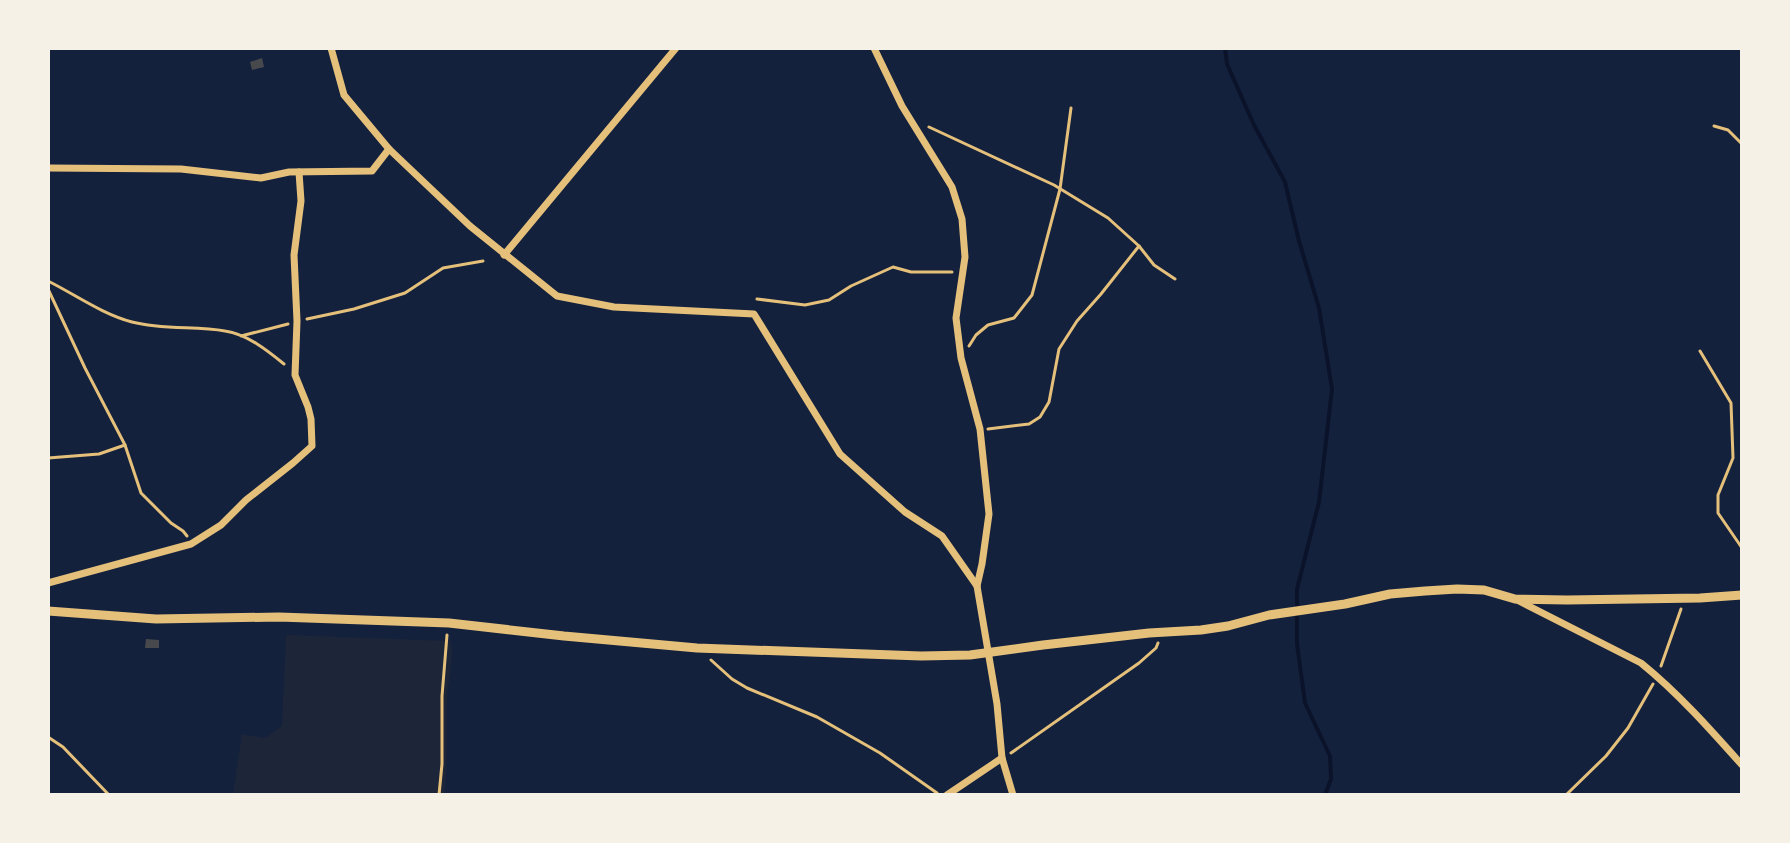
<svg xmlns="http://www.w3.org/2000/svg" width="1790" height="843" viewBox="0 0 1790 843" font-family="'Asap Condensed',sans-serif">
  <rect width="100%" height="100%" fill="#14213d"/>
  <path fill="#1d2539" d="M286,635L451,641C454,661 448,679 447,699C446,731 448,763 444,795H233L242,734L265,738L282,726Z"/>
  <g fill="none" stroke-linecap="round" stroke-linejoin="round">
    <polyline stroke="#0b132b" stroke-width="4" points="1225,48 1227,64 1254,125 1285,182 1299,241 1319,308 1332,389 1319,502 1297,589 1297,644 1305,703 1330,756 1331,779 1325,795"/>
  </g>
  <g fill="#48494c">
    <polygon points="262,58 264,67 252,70 250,62"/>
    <polygon points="146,639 159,640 159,648 145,648"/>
  </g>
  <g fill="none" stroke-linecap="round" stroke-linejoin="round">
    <g stroke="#e5c07b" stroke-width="3">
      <polyline points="1714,126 1728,130 1742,144"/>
      <polyline points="929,127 1054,185 1108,218 1139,246 1154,265 1175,279"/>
      <path d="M48,281C76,295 102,314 132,322C163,330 195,326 225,331C247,334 268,351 284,364"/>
      <polyline points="48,289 85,368 125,445 141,493 171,523 183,531 187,536"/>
      <polyline points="757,299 805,305 829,300 851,286 893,267 911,272 952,272"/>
      <polyline points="307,319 354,309 405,293 443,268 483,261"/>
      <polyline points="241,336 288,324"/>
      <polyline points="969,346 976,335 988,325 1014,318 1032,295 1060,189 1071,108"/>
      <polyline points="1700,351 1731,403 1733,458 1718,495 1718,513 1742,548"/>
      <polyline points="988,429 1029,424 1040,417 1049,402 1059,349 1077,321 1101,294 1139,246"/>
      <polyline points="48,458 99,454 125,445"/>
      <polyline points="711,660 732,679 747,688 817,717 880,753 937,793"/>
      <polyline points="1661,666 1681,609"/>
      <polyline points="48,737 63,747 109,795"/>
      <polyline points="1011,753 1139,663 1156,648 1158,643"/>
      <polyline points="439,795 442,764 442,696 447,635"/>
      <polyline points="1566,795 1606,756 1628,728 1653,684"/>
    </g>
    <g stroke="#e5c07b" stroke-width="7">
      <polyline points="331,48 344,95 389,149 470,226 557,296 614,307 754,314 840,454 905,512 942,536 977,586"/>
      <polyline points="874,48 902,106 952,187 962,219 965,257 956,318 961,358 980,429 989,514 982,564 977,586 997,704 1002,758 1013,795"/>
      <polyline points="48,168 181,169 261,178 289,172 372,171 389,149"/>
      <polyline points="504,255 676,48"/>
      <polyline points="48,583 191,544 221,525 246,500 293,463 312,446 311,419 308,407 295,375 297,321 294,255 301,201 299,172"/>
      <path d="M1517,600L1641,663C1678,693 1710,729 1742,765"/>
      <polyline points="947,795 1002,758"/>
    </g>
    <polyline stroke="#e5c07b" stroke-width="9" points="48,611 156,619 279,617 449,623 564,636 697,648 921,656 970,655 1043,645 1149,633 1201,630 1228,626 1269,615 1345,604 1390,594 1425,591 1457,589 1484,590 1515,599 1567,600 1700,598 1742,595"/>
  </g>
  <rect width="1790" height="843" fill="none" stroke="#f6f1e7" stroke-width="100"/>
</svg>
